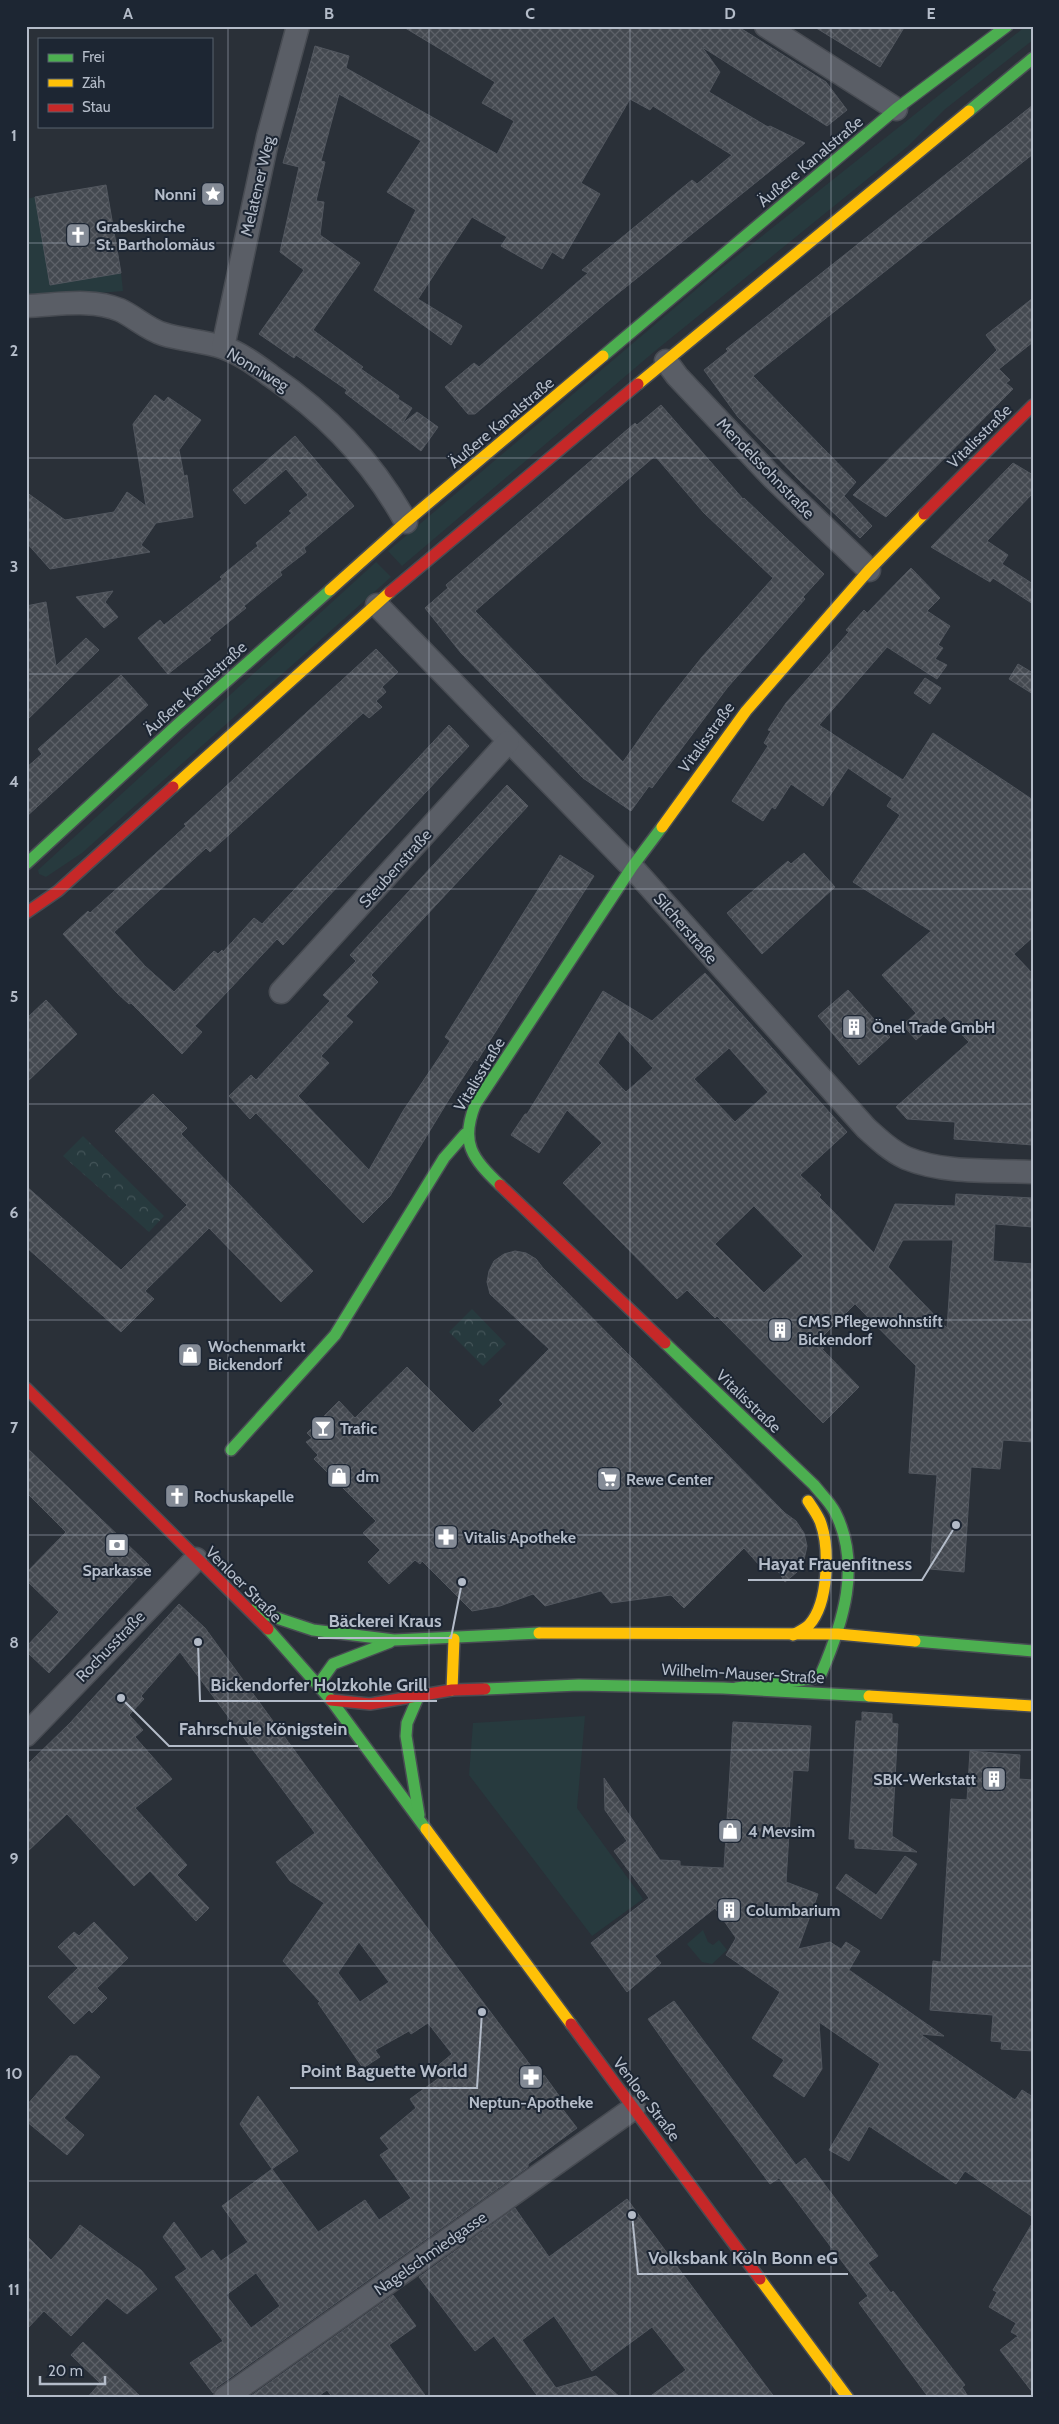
<svg xmlns="http://www.w3.org/2000/svg" width="1059" height="2424" viewBox="0 0 1059 2424" font-family="Cabin,sans-serif">
  <defs>
    <pattern id="forest-crowns" width="20" height="18" patternUnits="userSpaceOnUse" patternTransform="scale(1.25)"><rect width="20" height="18" fill="#273a3e"/><path d="M2 6a3 3 0 1 1 6 0M12 15a3 3 0 1 1 6 0" fill="none" stroke="#445559"/></pattern>
    <pattern id="building-cross-hatch" width="8" height="8" patternUnits="userSpaceOnUse" patternTransform="scale(1.25)"><rect width="8" height="8" fill="#444950"/><path d="M0 0l8 8M0 8l8-8" fill="none" stroke="#5d6168"/></pattern>
  </defs>
  <rect width="100%" height="100%" fill="#2a3038"/>
  <g fill="#273a3e">
    <polygon points="1026,26 1033,26 1033,40 944,110 907,147 655,351 402,566 388,551 718,271"/>
    <polygon points="35,197 121,273 123,291 26,299 26,199"/>
    <polygon points="376,562 391,577 82,853 46,877 39,874 38,870"/>
    <polygon points="585,1716 577,1808 643,1899 592,1936 469,1775 473,1723"/>
    <polygon points="703,1930 708,1942 713,1945 719,1940 727,1950 712,1964 702,1962 687,1944"/>
  </g>
  <g fill="url(#forest-crowns)">
    <polygon points="83,1136 164,1216 149,1232 63,1156"/>
    <polygon points="472,1309 506,1344 483,1366 449,1332"/>
  </g>
  <g fill="url(#building-cross-hatch)" stroke="#52575f" fill-rule="evenodd">
    <polygon points="402,26 737,26 826,82 847,110 827,126 702,47 720,72 709,92 768,127 770,126 805,143 606,303 475,414 468,414 445,387 474,363 479,367 588,273 582,270 692,180 697,184 732,155 653,106 650,110 630,99 581,183 600,194 563,259 552,252 542,269 501,246 507,237 472,217 418,299 462,326 451,345 374,290 416,210 387,192 421,141 339,94 321,161 325,162 316,201 324,202 320,235 360,263 313,330 363,367 361,369 399,396 398,399 412,408 402,424 417,412 438,427 421,451 345,393 347,390 296,355 294,358 259,334 304,270 280,252 299,167 283,163 315,46 349,56 346,68 497,154 514,121 482,103 495,82"/>
    <polygon points="813,26 905,26 880,67"/>
    <polygon points="1033,105 1033,154 753,376 856,482 844,496 872,526 860,538 799,480 738,417 704,370 728,351 726,349"/>
    <polygon points="106,185 121,273 50,285 35,197"/>
    <polygon points="1033,298 1033,342 999,369 1010,380 1006,383 1013,389 886,517 853,495 997,350 986,335"/>
    <polygon points="155,395 164,402 168,397 201,420 179,450 184,476 187,475 193,517 156,523 141,545 150,552 50,569 26,542 26,492 65,520 114,512 127,492 146,506 133,424"/>
    <path d="M661,405L743,499L744,498L824,574L803,597L805,599L727,688L652,788L649,786L631,811L583,778L461,653L425,608L448,588L446,585L635,423L637,425ZM655,456L704,513L773,578L702,657L656,715L623,762L475,611Z"/>
    <polygon points="295,436 354,506 304,548 306,552 280,572 282,575 244,606 246,608 209,638 211,640 168,674 138,638 160,620 164,625 222,579 220,577 258,546 256,543 292,513 289,511 308,495 286,469 245,504 233,490"/>
    <polygon points="1013,463 1033,475 1033,493 987,541 1008,555 1002,564 1033,584 1033,604 993,578 990,582 931,547"/>
    <polygon points="911,568 940,598 927,611 950,626 938,645 943,648 935,659 947,665 937,679 887,647 819,725 903,780 933,733 1033,800 1033,937 1014,954 1033,974 1033,1145 954,1139 955,1122 907,1119 896,1107 969,1042 944,1016 916,1040 903,1025 916,1013 882,975 931,931 853,882 900,815 887,806 892,798 848,768 823,806 791,784 775,809 772,807 763,821 732,801 768,746 764,743 771,731 768,730 786,703 849,632 846,630 864,610 867,613"/>
    <polygon points="113,591 105,602 118,617 104,628 76,597"/>
    <polygon points="46,602 56,666 86,638 99,650 26,721 26,606"/>
    <polygon points="376,649 398,672 382,687 386,692 376,701 382,707 369,718 363,713 210,852 206,848 114,932 145,966 174,992 214,951 218,954 222,950 223,952 254,918 262,924 449,725 469,746 283,945 277,939 195,1026 202,1032 182,1054 131,1003 129,1004 117,993 63,934 88,911 90,913 186,826 184,824 187,822"/>
    <polygon points="1018,664 1033,673 1033,694 1009,679"/>
    <polygon points="121,675 148,705 26,817 26,768 42,754 38,749"/>
    <polygon points="925,678 941,688 930,704 914,693"/>
    <polygon points="507,785 528,806 371,975 378,982 346,1016 353,1022 321,1056 329,1063 298,1096 369,1170 403,1111 450,1041 445,1037 560,855 594,876 477,1061 475,1059 451,1096 390,1196 363,1223 256,1113 250,1119 229,1096 251,1075 256,1080 330,1001 323,995 356,961 350,955"/>
    <polygon points="804,853 835,887 762,954 727,913 788,861 791,864"/>
    <path d="M705,973L847,1132L800,1175L821,1195L819,1197L874,1253L895,1204L955,1206L956,1194L1033,1198V1227L995,1224L993,1261L1033,1264V1442L1003,1440L1000,1469L971,1467L964,1572L930,1569L937,1475L909,1473L916,1366L855,1304L818,1341L824,1348L822,1349L859,1387L823,1423L717,1316L715,1318L687,1290L677,1299L563,1183L602,1143L567,1110L539,1153L511,1135L525,1114H527L603,991L652,1021ZM619,1031L653,1068L626,1092L598,1063ZM729,1048L768,1092L735,1122L694,1079ZM754,1206L803,1256L764,1293L715,1244ZM903,1240H953L947,1328L888,1267Z"/>
    <polygon points="848,990 890,1037 859,1065 818,1016"/>
    <polygon points="46,1000 77,1034 26,1083 26,1019"/>
    <polygon points="153,1094 187,1128 181,1134 313,1271 281,1302 209,1228 145,1291 154,1299 121,1332 26,1247 26,1186 121,1270 187,1205 115,1131"/>
    <polygon points="515,1251 526,1253 536,1259 543,1268 785,1513 796,1521 804,1533 807,1546 804,1560 797,1572 785,1582 778,1571 760,1566 744,1548 684,1608 671,1595 611,1603 601,1591 545,1606 533,1594 500,1606 472,1611 422,1561 420,1564 415,1560 389,1584 368,1562 380,1550 363,1533 376,1521 314,1459 318,1455 306,1442 312,1438 307,1433 339,1401 355,1418 407,1367 473,1433 503,1404 499,1400 549,1349 490,1294 487,1282 489,1271 494,1261 504,1254"/>
    <polygon points="26,1447 149,1565 49,1673 26,1651 26,1647 59,1612 26,1580 26,1573 66,1532 26,1492"/>
    <path d="M179,1604L205,1628L308,1769L540,2078L544,2075L565,2104L561,2107L577,2128L528,2164V2167L217,2387L213,2393L190,2363L223,2341L175,2277L187,2269L163,2237L174,2222L201,2259L213,2250L221,2261L248,2242L222,2206L272,2169L240,2124L258,2096L298,2151L272,2169L318,2232L365,2200L379,2220L411,2198L380,2155L389,2149L380,2138L416,2108L410,2099L439,2078L434,2069L452,2054L428,2023L411,2034L409,2031L375,2050L380,2057L363,2068L318,2003L320,2002L283,1961L324,1903L290,1881L276,1862L315,1833L180,1652L141,1696L144,1699L129,1715L143,1730L135,1737L172,1779L135,1808L187,1865L177,1875L209,1908L196,1921L150,1871L134,1886L67,1814L26,1853V1766L70,1723ZM359,1942L389,1982L360,2002L338,1973ZM256,2273L280,2306L251,2328L226,2295Z"/>
    <polygon points="862,1712 892,1714 892,1723 898,1724 892,1836 917,1852 855,1848 855,1839 849,1839 856,1721 862,1721"/>
    <polygon points="733,1722 811,1726 808,1771 793,1770 786,1882 818,1894 798,1949 830,1942 841,1949 846,1942 860,1951 849,1970 944,2036 920,2034 1015,2100 1022,2090 1033,2097 1033,2217 965,2171 956,2184 869,2126 849,2161 829,2150 880,2064 819,2022 822,2069 804,2097 773,2076 784,2060 752,2038 780,1992 726,1955 736,1938 715,1908 655,1956 661,1963 627,1992 591,1943 649,1898 614,1851 627,1841 605,1810 604,1778 660,1860 680,1861 680,1866 724,1868"/>
    <polygon points="970,1751 1020,1755 1019,1779 1033,1780 1033,2051 1001,2049 1002,2042 991,2041 993,2015 930,2010 933,1961 941,1962 951,1799 967,1800"/>
    <polygon points="905,1856 917,1864 881,1919 836,1888 846,1874 876,1895"/>
    <polygon points="94,1922 128,1958 97,1988 107,1998 92,2013 89,2010 74,2024 48,1997 78,1968 58,1947 74,1932 79,1936"/>
    <polygon points="674,2001 796,2165 805,2158 878,2256 868,2263 891,2293 893,2291 958,2376 965,2385 962,2387 969,2398 929,2398 859,2303 868,2296 779,2178 770,2184 680,2064 648,2019"/>
    <polygon points="70,2056 77,2056 100,2077 64,2118 84,2135 67,2155 26,2121 26,2106"/>
    <polygon points="627,2199 763,2382 775,2398 648,2398 686,2370 652,2327 592,2371 554,2316 522,2340 556,2388 596,2376 621,2398 539,2398 494,2336 475,2351 419,2277 515,2208 549,2257"/>
    <polygon points="1033,2222 1033,2393 1000,2350 1018,2336 1011,2332 1016,2323 989,2307 997,2292 993,2290"/>
    <polygon points="80,2225 141,2270 157,2289 127,2314 107,2298 71,2336 44,2311 26,2330 26,2235 51,2260 68,2241"/>
    <polygon points="393,2295 416,2326 389,2345 427,2398 333,2398 327,2390 316,2398 248,2398"/>
    <polygon points="83,2342 122,2379 142,2398 87,2398 100,2383 71,2355"/>
  </g>
  <g fill="none" stroke-linecap="round" stroke-linejoin="round">
    <defs>
      <g id="street">
        <polyline points="766,26 896,109"/>
        <path d="M26,306C57,305 91,298 120,310C135,317 147,329 163,334C182,340 203,341 222,347C240,353 256,365 271,376C327,414 373,462 406,522"/>
        <polyline points="223,347 268,137 298,26"/>
        <polyline points="666,361 677,376 772,477 869,570"/>
        <path d="M377,605L632,867L866,1128C878,1139 891,1151 906,1158C945,1174 992,1170 1033,1172"/>
        <polyline points="281,992 508,742"/>
        <polyline points="26,1735 196,1559"/>
        <polyline points="225,2398 634,2108"/>
      </g>
      <g id="fast">
        <polyline points="969,111 1033,58"/>
        <polyline points="603,356 896,109 1007,26"/>
        <polyline points="26,864 177,725 330,590"/>
        <path d="M500,1185C472,1158 460,1143 475,1105L632,867L662,827"/>
        <path d="M665,1343L814,1485C821,1494 830,1502 835,1512C862,1565 843,1623 821,1674L811,1679L736,1688"/>
        <polyline points="231,1450 335,1335 444,1158 465,1134"/>
        <polyline points="253,1610 313,1630 394,1640 539,1633"/>
        <polyline points="268,1629 331,1700 426,1829"/>
        <polyline points="915,1641 1033,1651"/>
        <polyline points="318,1685 333,1664 390,1642"/>
        <polyline points="485,1689 579,1685 723,1688 869,1696"/>
        <polyline points="419,1695 407,1723 406,1736 419,1815"/>
      </g>
      <g id="slow">
        <polyline points="638,384 969,111"/>
        <polyline points="330,590 406,522 603,356"/>
        <polyline points="173,787 390,592"/>
        <polyline points="662,827 746,711 869,570 924,514"/>
        <polyline points="539,1633 838,1634 915,1641"/>
        <path d="M793,1635C798,1632 805,1629 809,1625C829,1603 830,1547 820,1521C817,1514 812,1507 808,1501"/>
        <polyline points="452,1690 454,1639"/>
        <polyline points="869,1696 1033,1706"/>
        <polyline points="426,1829 571,2024"/>
        <polyline points="760,2279 848,2398"/>
      </g>
      <g id="jam">
        <polyline points="924,514 1033,405"/>
        <polyline points="390,592 638,384"/>
        <polyline points="26,913 58,891 173,787"/>
        <polyline points="500,1185 665,1343"/>
        <polyline points="26,1388 268,1629"/>
        <polyline points="331,1700 370,1704 452,1690 485,1689"/>
        <polyline points="571,2024 760,2279"/>
      </g>
    </defs>
    <use href="#street" stroke="#484c53" stroke-width="25"/>
    <use href="#fast" stroke="#484c53" stroke-width="14"/>
    <use href="#slow" stroke="#484c53" stroke-width="14"/>
    <use href="#jam" stroke="#484c53" stroke-width="14"/>
    <use href="#street" stroke="#5a5e66" stroke-width="22"/>
    <use href="#fast" stroke="#4caf50" stroke-width="11"/>
    <use href="#slow" stroke="#ffc107" stroke-width="11"/>
    <use href="#jam" stroke="#c62828" stroke-width="11"/>
  </g>
  <path fill="none" stroke="#b4bcc9" stroke-width="1" stroke-opacity="0.55" d="M228,26V2398M429,26V2398M630,26V2398M831,26V2398M26,243H1033M26,458H1033M26,674H1033M26,889H1033M26,1104H1033M26,1320H1033M26,1535H1033M26,1750H1033M26,1966H1033M26,2181H1033"/>
  <defs>
    <symbol id="sight-square" viewBox="-11 -11 22 22"><rect x="-9" y="-9" width="18" height="18" rx="4" fill="#848b96" stroke="#1d2633"/><path d="M0-6L1.8-2.2L6-1.7L2.9 1.2L3.7 5.4L0 3.3L-3.7 5.4L-2.9 1.2L-6-1.7L-1.8-2.2Z" fill="#fff"/></symbol>
    <symbol id="church-square" viewBox="-11 -11 22 22"><rect x="-9" y="-9" width="18" height="18" rx="4" fill="#848b96" stroke="#1d2633"/><path d="M-1.2-6h2.4v3.5h3.3v2.4h-3.3V6h-2.4V-.1h-3.3v-2.4h3.3Z" fill="#fff"/></symbol>
    <symbol id="building-square" viewBox="-11 -11 22 22"><rect x="-9" y="-9" width="18" height="18" rx="4" fill="#848b96" stroke="#1d2633"/><path d="M-4-6H4V6H1V3H-1V6H-4ZM-2.5-4.3h1.7v1.8h-1.7ZM.8-4.3h1.7v1.8H.8ZM-2.5-1h1.7V.8h-1.7ZM.8-1h1.7V.8H.8Z" fill="#fff"/></symbol>
    <symbol id="shop-square" viewBox="-11 -11 22 22"><rect x="-9" y="-9" width="18" height="18" rx="4" fill="#848b96" stroke="#1d2633"/><path d="M-5-2.5h2.3a2.7 3.5 0 0 1 5.4 0H5L5.5 6h-11ZM-1.5-2.5h3a1.5 2.3 0 0 0-3 0Z" fill="#fff"/></symbol>
    <symbol id="bar-square" viewBox="-11 -11 22 22"><rect x="-9" y="-9" width="18" height="18" rx="4" fill="#848b96" stroke="#1d2633"/><path d="M-6-5H6L.8 .8V4.5H3.5V6h-7V4.5H-.8V.8Z" fill="#fff"/></symbol>
    <symbol id="supermarket-square" viewBox="-11 -11 22 22"><rect x="-9" y="-9" width="18" height="18" rx="4" fill="#848b96" stroke="#1d2633"/><path d="M-6-5.5h2.5l.6 2H6L4.5 2H-2.5L-4.4-4H-6ZM-1.5 3.2a1.3 1.3 0 1 0 .1 0ZM3 3.2a1.3 1.3 0 1 0 .1 0Z" fill="#fff"/></symbol>
    <symbol id="pharmacy-square" viewBox="-11 -11 22 22"><rect x="-9" y="-9" width="18" height="18" rx="4" fill="#848b96" stroke="#1d2633"/><path d="M-2-6h4v4h4v4h-4v4h-4v-4h-4v-4h4Z" fill="#fff"/></symbol>
    <symbol id="bank-square" viewBox="-11 -11 22 22"><rect x="-9" y="-9" width="18" height="18" rx="4" fill="#848b96" stroke="#1d2633"/><path d="M-6-4H6V4H-6ZM0-2.3a2.3 2.3 0 1 0 0 4.6a2.3 2.3 0 1 0 0-4.6Z" fill="#fff"/></symbol>
  </defs>
  <g fill-rule="evenodd">
    <use href="#sight-square" x="199" y="180" width="28" height="28"/>
    <use href="#church-square" x="64" y="221" width="28" height="28"/>
    <use href="#building-square" x="840" y="1013" width="28" height="28"/>
    <use href="#building-square" x="766" y="1316" width="28" height="28"/>
    <use href="#shop-square" x="176" y="1341" width="28" height="28"/>
    <use href="#bar-square" x="309" y="1414" width="28" height="28"/>
    <use href="#shop-square" x="325" y="1462" width="28" height="28"/>
    <use href="#supermarket-square" x="595" y="1465" width="28" height="28"/>
    <use href="#church-square" x="163" y="1482" width="28" height="28"/>
    <use href="#pharmacy-square" x="432" y="1523" width="28" height="28"/>
    <use href="#bank-square" x="103" y="1531" width="28" height="28"/>
    <use href="#building-square" x="980" y="1765" width="28" height="28"/>
    <use href="#shop-square" x="716" y="1817" width="28" height="28"/>
    <use href="#building-square" x="715" y="1896" width="28" height="28"/>
    <use href="#pharmacy-square" x="517" y="2063" width="28" height="28"/>
  </g>
  <g text-anchor="middle" stroke-width="4" stroke-linejoin="round" paint-order="stroke">
    <g font-size="16" fill="#b4bcc9" stroke="#1d2633">
      <text transform="translate(810 161) rotate(-40)" y="6">Äußere Kanalstraße</text>
      <text transform="translate(257 186) rotate(-77)" y="6">Melatener Weg</text>
      <text transform="translate(258 369) rotate(31)" y="6">Nonniweg</text>
      <text transform="translate(501 422) rotate(-40)" y="6">Äußere Kanalstraße</text>
      <text transform="translate(979 436) rotate(-45)" y="6">Vitalisstraße</text>
      <text transform="translate(766 468) rotate(46)" y="6">Mendelssohnstraße</text>
      <text transform="translate(195 688) rotate(-42)" y="6">Äußere Kanalstraße</text>
      <text transform="translate(706 737) rotate(-54)" y="6">Vitalisstraße</text>
      <text transform="translate(395 868) rotate(-48)" y="6">Steubenstraße</text>
      <text transform="translate(686 928) rotate(49)" y="6">Silcherstraße</text>
      <text transform="translate(479 1074) rotate(-59)" y="6">Vitalisstraße</text>
      <text transform="translate(749 1401) rotate(44)" y="6">Vitalisstraße</text>
      <text transform="translate(244 1584) rotate(45)" y="6">Venloer Straße</text>
      <text transform="translate(110 1646) rotate(-46)" y="6">Rochusstraße</text>
      <text transform="translate(743 1673) rotate(3)" y="6">Wilhelm-Mauser-Straße</text>
      <text transform="translate(647 2099) rotate(53)" y="6">Venloer Straße</text>
      <text transform="translate(430 2253) rotate(-35)" y="6">Nagelschmiedgasse</text>
    </g>
    <g font-size="16" font-weight="bold" fill="#b4bcc9" stroke="#1d2633" text-anchor="start">
      <text x="196" y="200" text-anchor="end">Nonni</text>
      <text x="96" y="232">Grabeskirche<tspan x="96" dy="18">St. Bartholomäus</tspan></text>
      <text x="872" y="1033">Önel Trade GmbH</text>
      <text x="798" y="1327">CMS Pflegewohnstift<tspan x="798" dy="18">Bickendorf</tspan></text>
      <text x="208" y="1352">Wochenmarkt<tspan x="208" dy="18">Bickendorf</tspan></text>
      <text x="340" y="1434">Trafic</text>
      <text x="356" y="1482">dm</text>
      <text x="626" y="1485">Rewe Center</text>
      <text x="194" y="1502">Rochuskapelle</text>
      <text x="464" y="1543">Vitalis Apotheke</text>
      <text x="117" y="1576" text-anchor="middle">Sparkasse</text>
      <text x="976" y="1785" text-anchor="end">SBK-Werkstatt</text>
      <text x="748" y="1837">4 Mevsim</text>
      <text x="746" y="1916">Columbarium</text>
      <text x="531" y="2108" text-anchor="middle">Neptun-Apotheke</text>
    </g>
  </g>
  <path fill="none" stroke="#b4bcc9" stroke-width="2" d="M956 1525L922 1580H748M462 1582L451 1638H318M198 1642L200 1701H437M121 1698L169 1746H358M482 2012L477 2088H290M632 2215L638 2274H848"/>
  <g fill="#b4bcc9" stroke="#1d2633" stroke-width="2">
    <circle cx="956" cy="1525" r="5"/>
    <circle cx="462" cy="1582" r="5"/>
    <circle cx="198" cy="1642" r="5"/>
    <circle cx="121" cy="1698" r="5"/>
    <circle cx="482" cy="2012" r="5"/>
    <circle cx="632" cy="2215" r="5"/>
  </g>
  <g font-size="18" text-anchor="middle" font-weight="bold" fill="#b4bcc9" stroke="#1d2633" stroke-width="4" stroke-linejoin="round" paint-order="stroke">
    <text x="835" y="1570">Hayat Frauenfitness</text>
    <text x="385" y="1627">Bäckerei Kraus</text>
    <text x="319" y="1691">Bickendorfer Holzkohle Grill</text>
    <text x="263" y="1735">Fahrschule Königstein</text>
    <text x="384" y="2077">Point Baguette World</text>
    <text x="743" y="2264">Volksbank Köln Bonn eG</text>
  </g>
  <rect width="1059" height="2424" fill="none" stroke="#1d2633" stroke-width="55"/>
  <rect x="38" y="38" width="175" height="90" fill="#1d2633" stroke="#59626f"/>
  <rect x="48" y="54" width="25" height="8" fill="#4caf50" stroke="#59626f"/>
  <text x="82" y="62" font-size="15" fill="#b4bcc9">Frei</text>
  <rect x="48" y="79" width="25" height="8" fill="#ffc107" stroke="#59626f"/>
  <text x="82" y="88" font-size="15" fill="#b4bcc9">Zäh</text>
  <rect x="48" y="104" width="25" height="8" fill="#c62828" stroke="#59626f"/>
  <text x="82" y="112" font-size="15" fill="#b4bcc9">Stau</text>
  <path d="M40 2376v8h65v-8" fill="none" stroke="#b4bcc9" stroke-width="2.5"/>
  <text x="48" y="2376" font-size="15" fill="#b4bcc9" stroke="#1d2633" stroke-width="4" paint-order="stroke">20 m</text>
  <rect x="28" y="28" width="1004" height="2368" fill="none" stroke="#b4bcc9" stroke-width="2"/>
  <g font-size="16" text-anchor="middle" font-weight="bold" fill="#b4bcc9">
    <text x="128" y="19">A</text>
    <text x="329" y="19">B</text>
    <text x="530" y="19">C</text>
    <text x="730" y="19">D</text>
    <text x="931" y="19">E</text>
    <text x="14" y="141">1</text>
    <text x="14" y="356">2</text>
    <text x="14" y="572">3</text>
    <text x="14" y="787">4</text>
    <text x="14" y="1002">5</text>
    <text x="14" y="1218">6</text>
    <text x="14" y="1433">7</text>
    <text x="14" y="1648">8</text>
    <text x="14" y="1864">9</text>
    <text x="14" y="2079">10</text>
    <text x="14" y="2295">11</text>
  </g>
</svg>
